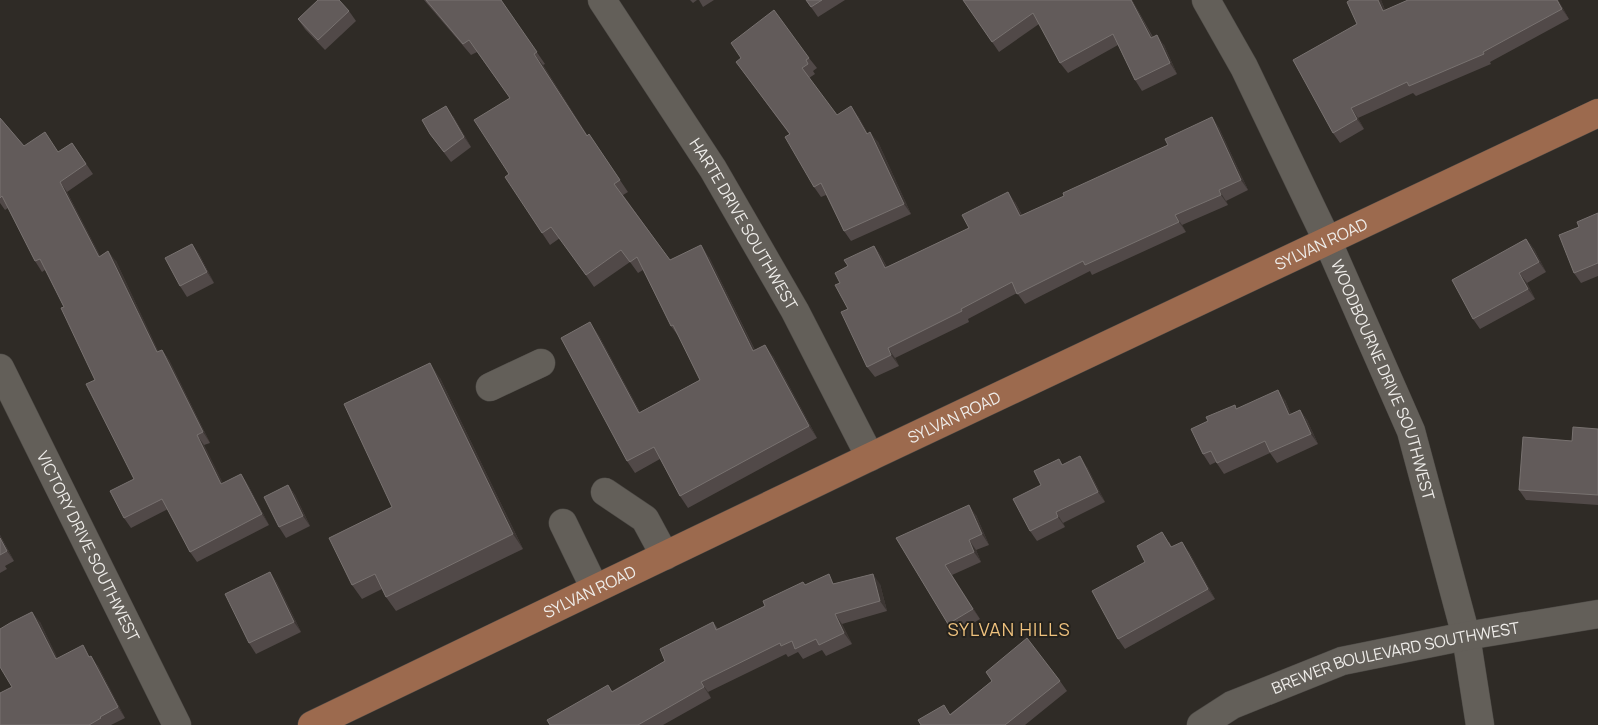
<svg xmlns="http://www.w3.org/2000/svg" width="1598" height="725" viewBox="0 0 1598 725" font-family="Manrope,sans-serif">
  <rect width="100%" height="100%" fill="#2f2b26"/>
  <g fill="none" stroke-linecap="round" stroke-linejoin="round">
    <defs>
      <g id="minor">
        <path id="s1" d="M602,0L713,169L795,311L870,457"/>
        <path id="s2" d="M1206,0L1244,67L1327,240L1411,431L1466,636L1480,725"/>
        <path id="s3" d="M0,368L177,725"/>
        <polyline points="490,387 541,363"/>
        <polyline points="605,492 645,519 665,556"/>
        <polyline points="563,523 595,589"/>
        <path id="s4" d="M1201,725L1232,705L1342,661L1466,636L1598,614"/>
      </g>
      <g id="major">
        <path id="s5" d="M312,725L870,457L1598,113"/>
      </g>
    </defs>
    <use href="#minor" stroke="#4b4844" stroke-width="29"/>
    <use href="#major" stroke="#4b4844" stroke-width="29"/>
    <use href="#minor" stroke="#635f59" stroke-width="28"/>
    <use href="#major" stroke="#9c6a4e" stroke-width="28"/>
  </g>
  <g fill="#514948">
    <polygon points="424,0 501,0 545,64 543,65 587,135 589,134 628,192 623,195 670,260 709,257 755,350 773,356 817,438 688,508 680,496 660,459 635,473 627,461 598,334 640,412 700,380 679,337 671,326 643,270 638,273 630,262 594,287 560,238 550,245 542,233 509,174 510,98 477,52 471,55"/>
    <polygon points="690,0 697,0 693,3"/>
    <polygon points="699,0 714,0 703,7"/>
    <polygon points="806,0 845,0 818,17"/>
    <polygon points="963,0 1132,0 1153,37 1164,45 1177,74 1142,91 1135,80 1118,45 1068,73 1060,63 1039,24 999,52"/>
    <polygon points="1350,0 1381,0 1385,10 1408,0 1558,0 1569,19 1490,62 1491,64 1416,96 1413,93 1358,118 1364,129 1340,143 1333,133 1357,24"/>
    <polygon points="349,11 356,21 325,50 305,29 298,19"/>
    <polygon points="809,58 817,68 813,71 815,74 809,78 837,115 858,116 868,134 878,142 911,214 851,241 844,231 826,195 821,197 814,187 790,135 736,62"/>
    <polygon points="453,116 471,147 451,162 430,134"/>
    <polygon points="1212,117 1219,128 1248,190 1226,201 1228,205 1182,225 1186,232 1092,275 1090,271 1025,304 1017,293 968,319 969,322 895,358 899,366 875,377 867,367 848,309 840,283 848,266 874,246 881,256 887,267 969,228 1015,202 1022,215 1064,196 1168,145"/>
    <polygon points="0,118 24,146 58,152 72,143 93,174 67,192 100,256 116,261 158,351 162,350 169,360 210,443 204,445 223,484 241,474 248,485 269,525 197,562 190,552 168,509 131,528 124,518 134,479 95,380 64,307 45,270 42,272 35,261 8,208 5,210 0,203"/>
    <polygon points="1598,213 1598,276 1581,283 1574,273"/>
    <polygon points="1526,239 1534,249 1546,272 1527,283 1535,299 1480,329 1473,319"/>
    <polygon points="192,244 199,254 214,283 187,297 180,286"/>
    <polygon points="440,378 523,549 396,611 386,597 382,589 362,599 352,585 392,507"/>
    <polygon points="1285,400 1291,414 1300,410 1307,420 1318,444 1277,463 1270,453 1224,474 1216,462 1210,465 1203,454 1237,408"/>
    <polygon points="1598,429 1598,505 1526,500 1519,490 1572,441"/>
    <polygon points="1063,465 1087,467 1105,502 1063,523 1065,527 1037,541 1030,531 1041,485"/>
    <polygon points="288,485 295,495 310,526 286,538 279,527"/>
    <polygon points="976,515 989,545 976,550 981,562 952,575 980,619 955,634 948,624 896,538"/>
    <polygon points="0,535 14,561 5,566 7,569 0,573"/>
    <polygon points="1169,542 1172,547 1189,552 1215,599 1125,649 1118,639 1145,562"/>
    <polygon points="270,572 277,583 301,632 256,654 249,643"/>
    <polygon points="835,583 880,584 887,611 842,624 852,644 826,656 822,650 803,659 798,652 788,657 786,654 708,692 711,698 663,725 550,725 612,691 665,661 713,622 718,629 765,606 805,585"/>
    <polygon points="40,622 57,658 90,657 98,666 125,718 111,725 0,725 12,687"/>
    <polygon points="986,672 1060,681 1067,691 1025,725 921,725 950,714 992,681"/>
  </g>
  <g fill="#3c3633">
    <polygon points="1131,0 1132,0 1158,48 1151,38"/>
    <polygon points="1378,0 1381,0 1390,22 1383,11"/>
    <polygon points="1557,0 1558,0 1569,19 1562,9"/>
    <polygon points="1157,35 1164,45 1177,74 1170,63"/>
    <polygon points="534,54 543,65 595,147 587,136"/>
    <polygon points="446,106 453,116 471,147 464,137"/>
    <polygon points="851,106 858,116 874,144 867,134"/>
    <polygon points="1351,108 1358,118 1364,129 1357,119"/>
    <polygon points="1212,117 1219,128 1248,190 1241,180"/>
    <polygon points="870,132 878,142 911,214 904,204"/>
    <polygon points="60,182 67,192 106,267 99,257"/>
    <polygon points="1219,190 1226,201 1228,205 1221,195"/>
    <polygon points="1008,192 1015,202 1027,226 1020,216"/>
    <polygon points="1175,215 1182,225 1186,232 1179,222"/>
    <polygon points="1526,239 1534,249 1546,272 1539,262"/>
    <polygon points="192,244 199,254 214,283 207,272"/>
    <polygon points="701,245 709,257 761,363 753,351"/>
    <polygon points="874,246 881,256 892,278 885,268"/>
    <polygon points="108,251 116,261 164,363 157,352"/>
    <polygon points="1519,273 1527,283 1535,299 1528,289"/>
    <polygon points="590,322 598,334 647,425 639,413"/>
    <polygon points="765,345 773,356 817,438 809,426"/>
    <polygon points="888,348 895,358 899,366 891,355"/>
    <polygon points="162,350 169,360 210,443 203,432"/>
    <polygon points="430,363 440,378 523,549 513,534"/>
    <polygon points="1278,390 1285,400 1296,425 1289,415"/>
    <polygon points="1300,410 1307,420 1318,444 1311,434"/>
    <polygon points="197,435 204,445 229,495 221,484"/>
    <polygon points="1080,456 1087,467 1105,502 1098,492"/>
    <polygon points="241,474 248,485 269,525 262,514"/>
    <polygon points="288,485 295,495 310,526 303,516"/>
    <polygon points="969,505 976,515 989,545 982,534"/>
    <polygon points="1056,512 1063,523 1065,527 1058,517"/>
    <polygon points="0,535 14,561 7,551 0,538"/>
    <polygon points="969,540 976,550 981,562 974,552"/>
    <polygon points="1182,542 1189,552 1215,599 1208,589"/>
    <polygon points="945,565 952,575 980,619 973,609"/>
    <polygon points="270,572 277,583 301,632 294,622"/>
    <polygon points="873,574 880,584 887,611 880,601"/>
    <polygon points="32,612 40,622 63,669 56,659"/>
    <polygon points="835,614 842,624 852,644 844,633"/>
    <polygon points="91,656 98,666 125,718 118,707"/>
    <polygon points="701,682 708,692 711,698 704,687"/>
  </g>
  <g fill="#625b5a" stroke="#787270">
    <polygon points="318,0 339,0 349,11 318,40 298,19"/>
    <polygon points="426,0 501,0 537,52 534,54 587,136 589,134 620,180 614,184 670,260 701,245 753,351 765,345 809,426 680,496 654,447 627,461 561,338 590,322 639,413 700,380 673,325 671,326 637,257 630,262 621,250 586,275 551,227 542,233 505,177 509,174 474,120 510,98 469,40 463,44"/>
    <polygon points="806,0 822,0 811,7"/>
    <polygon points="963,0 1131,0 1151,38 1157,35 1170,63 1135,80 1113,34 1060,63 1033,13 992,42"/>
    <polygon points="1350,0 1378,0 1383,11 1408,0 1557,0 1562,9 1483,52 1484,54 1409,86 1407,82 1351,108 1357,119 1333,133 1293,60 1357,24 1347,2"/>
    <polygon points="774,10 809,58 806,60 808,64 802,68 837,115 851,106 867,134 870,132 904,204 844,231 821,183 814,187 785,137 790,134 736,62 741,58 731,43"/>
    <polygon points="446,106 464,137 444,152 430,134 422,120"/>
    <polygon points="1212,117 1241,180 1219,190 1221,195 1175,215 1179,222 1085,265 1083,261 1017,294 1012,282 961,309 962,311 888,348 891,355 867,367 841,312 848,309 835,285 840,283 835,273 848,266 844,260 874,246 885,268 969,228 962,215 1008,192 1020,216 1064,196 1063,193 1168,145 1165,139"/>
    <polygon points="0,118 24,146 45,132 58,152 72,143 86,164 60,182 99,257 108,251 157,352 162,350 203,432 197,435 221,484 241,474 262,514 190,552 162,499 124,518 110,491 134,479 86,384 95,380 61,308 64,307 40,259 35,261 2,196 0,198"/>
    <polygon points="1598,213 1598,263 1574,273 1559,235 1579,227 1577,222"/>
    <polygon points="1526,239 1539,262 1519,273 1528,289 1473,319 1452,280"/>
    <polygon points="192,244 207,272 180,286 165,258"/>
    <polygon points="430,363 513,534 386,597 375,574 352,585 329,538 392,507 344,404"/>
    <polygon points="1278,390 1289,415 1300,410 1311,434 1270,452 1265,441 1217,463 1211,451 1203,454 1191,429 1208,421 1206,417 1235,405 1236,409"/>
    <polygon points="1573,427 1598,429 1598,495 1519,490 1523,437 1572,441"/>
    <polygon points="1080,456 1098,492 1056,512 1058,517 1030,531 1013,499 1041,485 1034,471 1059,459 1062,465"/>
    <polygon points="288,485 303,516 279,527 264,497"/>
    <polygon points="969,505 982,534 969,540 974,552 945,565 973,609 948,624 896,538"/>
    <polygon points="1162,532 1171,547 1182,542 1208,589 1118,639 1092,591 1145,562 1137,546"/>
    <polygon points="0,538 7,551 0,555"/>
    <polygon points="270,572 294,622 249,643 225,594"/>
    <polygon points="829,574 833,584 873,574 880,601 835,614 844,633 819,645 816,639 795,649 792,641 781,646 780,643 701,682 704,687 638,725 550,725 547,720 608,685 612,692 665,661 660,649 713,622 716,630 765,606 763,601 803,582 805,585"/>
    <polygon points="32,612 56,659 83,645 89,657 91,656 118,707 100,717 101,718 89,725 0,725 0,693 12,687 0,667 0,629 10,623"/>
    <polygon points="1027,638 1060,681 1005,725 921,725 918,720 944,705 950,715 992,681 986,672"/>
  </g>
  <g text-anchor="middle" stroke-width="4" stroke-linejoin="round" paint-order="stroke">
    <g font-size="16" fill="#efedea" stroke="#25221d">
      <text dy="6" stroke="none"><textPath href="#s1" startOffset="265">HARTE DRIVE SOUTHWEST</textPath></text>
      <text dy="6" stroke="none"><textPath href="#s5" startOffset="1118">SYLVAN ROAD</textPath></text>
      <text dy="6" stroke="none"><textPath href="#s2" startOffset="420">WOODBOURNE DRIVE SOUTHWEST</textPath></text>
      <text dy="6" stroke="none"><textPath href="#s5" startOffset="712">SYLVAN ROAD</textPath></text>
      <text dy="6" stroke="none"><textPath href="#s3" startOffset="199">VICTORY DRIVE SOUTHWEST</textPath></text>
      <text dy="6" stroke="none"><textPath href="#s5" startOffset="308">SYLVAN ROAD</textPath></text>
      <text dy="6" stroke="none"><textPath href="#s4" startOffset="208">BREWER BOULEVARD SOUTHWEST</textPath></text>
    </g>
    <g font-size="18" letter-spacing="1" fill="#efc27e" stroke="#25221d">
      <text x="1009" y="636">SYLVAN HILLS</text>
    </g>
  </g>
</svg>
